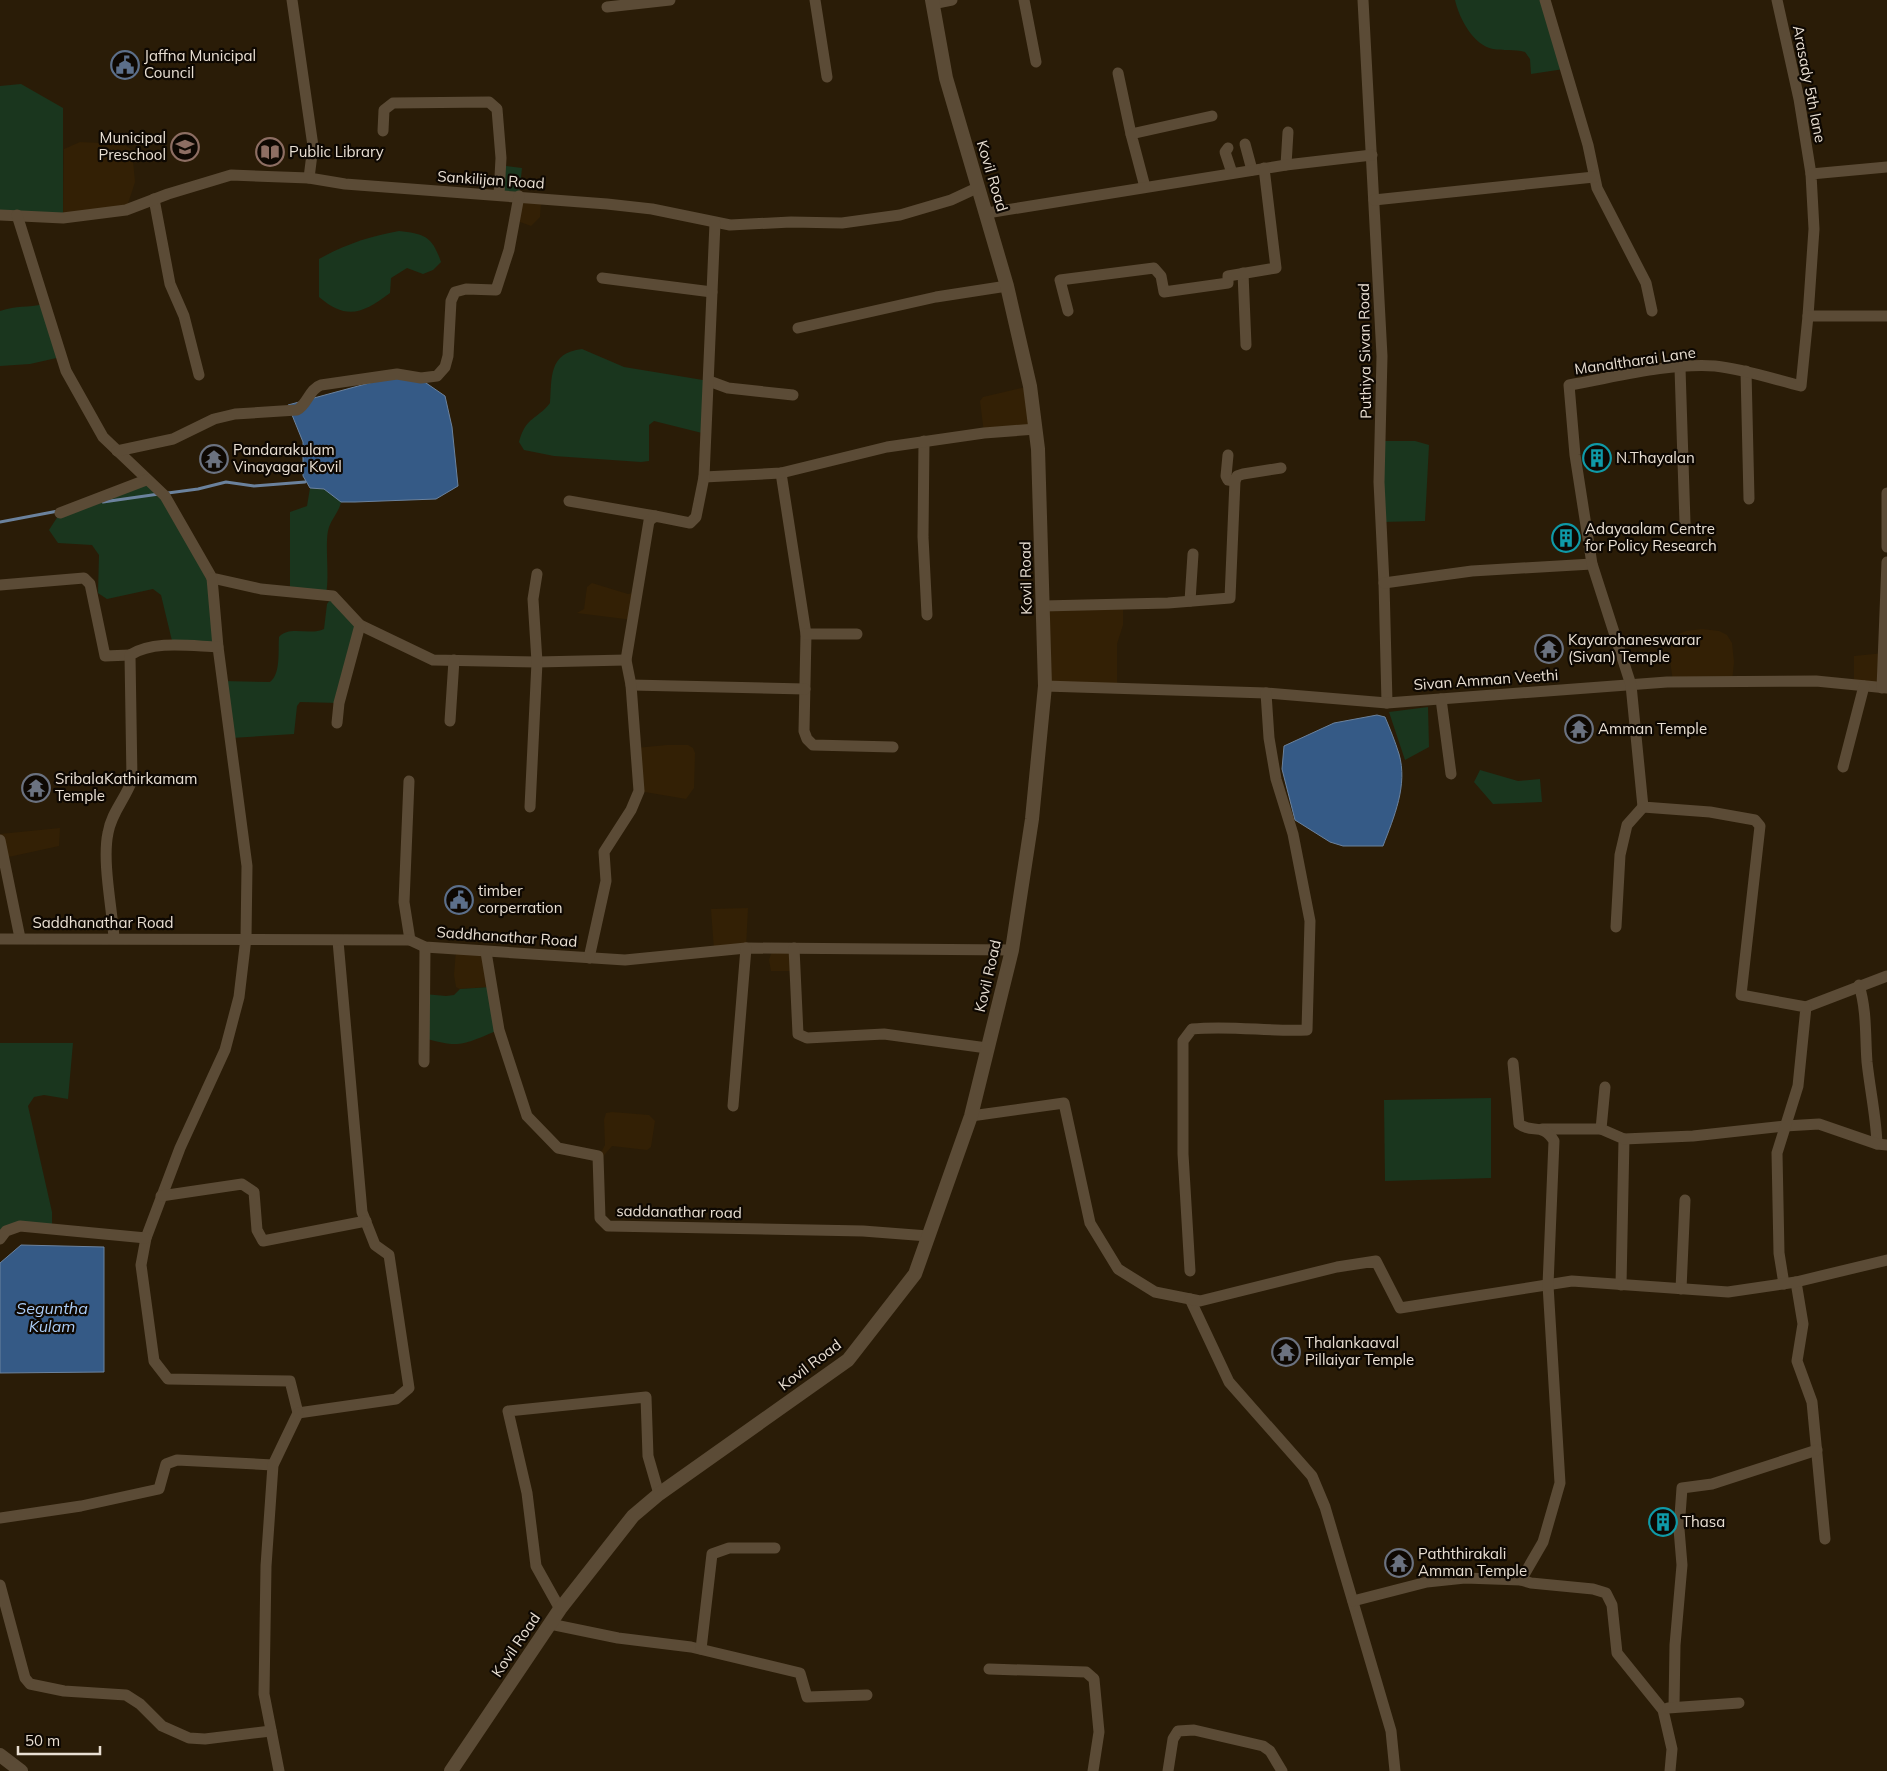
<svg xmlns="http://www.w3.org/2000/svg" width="1887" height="1771" viewBox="0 0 1887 1771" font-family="Mulish,sans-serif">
  <rect width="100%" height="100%" fill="#2a1c07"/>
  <g fill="#332005">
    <polygon points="195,141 195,152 175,153 175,142"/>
    <polygon points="80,142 123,144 132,150 135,182 126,210 63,218 64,149"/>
    <polygon points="519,196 541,202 540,217 531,226 520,222"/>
    <polygon points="1030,386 1036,429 984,433 980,401 983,397"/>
    <polygon points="592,583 628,594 638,592 633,620 577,613 584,609 587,587"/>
    <polygon points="1043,606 1123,609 1123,625 1117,644 1117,688 1045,686"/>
    <polygon points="1702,629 1719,631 1727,635 1732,643 1734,662 1732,682 1673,682 1670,660 1671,637 1686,631"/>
    <polygon points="1884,653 1882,688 1854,685 1854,656"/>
    <polygon points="667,745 688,745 693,748 695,753 694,788 686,799 639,791 635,748"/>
    <polygon points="60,828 59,846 4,858 0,834"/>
    <polygon points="748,908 746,948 714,950 711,909"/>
    <polygon points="773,948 794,948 795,971 771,971 769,960"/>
    <polygon points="456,950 486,952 491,987 460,989 456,987 454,975"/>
    <polygon points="612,1112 649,1115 655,1121 651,1147 647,1150 612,1146 599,1161 598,1158 605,1145 604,1120 606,1113"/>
  </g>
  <g fill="#1a361e">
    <path d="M1455,0H1545L1564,69L1531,74L1530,59L1525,52C1514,49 1503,51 1493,49C1473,45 1459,18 1455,0Z"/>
    <polygon points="21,84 63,108 63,218 0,215 0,86"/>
    <polygon points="499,165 522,168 519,196 499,195"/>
    <path d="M399,231C425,234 432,236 441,262L433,270L423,274L407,268L391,278L390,293C363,313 347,321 319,297V259C344,245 370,236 399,231Z"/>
    <path d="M44,304L61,357L30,364L0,366V311C17,305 27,308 44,304Z"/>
    <path d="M582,349L624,367L709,381L706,434L654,421L649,425V461L641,462L554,456L524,450L519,442C526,416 537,420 550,403C552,378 548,353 582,349Z"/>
    <polygon points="1380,441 1415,441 1429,445 1425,521 1381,522"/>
    <polygon points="146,480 165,496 212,578 218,647 173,645 161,595 153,589 107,599 98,593 99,555 92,545 58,543 49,530 60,513"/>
    <path d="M310,488L324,489L341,502C339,512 332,518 329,527C324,541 330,575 326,594L290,587V512L307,506Z"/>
    <path d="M333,596L360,625L339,703L300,702L297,706L294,734L231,738L222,681L270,682C281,674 278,650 279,637C289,625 310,636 324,629L327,604Z"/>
    <polygon points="1428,707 1429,747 1405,760 1389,712"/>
    <polygon points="1480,770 1518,781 1540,779 1542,802 1493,804 1474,782"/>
    <path d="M491,987L499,1030C463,1044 462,1049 424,1038V994L446,996L454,995L460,989Z"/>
    <polygon points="0,1043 73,1043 68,1099 44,1095 34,1097 28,1106 52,1212 52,1228 20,1226 0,1239"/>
    <polygon points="1491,1098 1491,1178 1385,1181 1384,1100"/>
  </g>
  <g fill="#355a86" stroke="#6b829d">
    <polygon points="410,372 445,396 452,427 458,486 436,499 355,502 341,502 324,489 310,488 303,476 303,442 288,405"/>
    <path d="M1377,715L1385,717C1390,729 1395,741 1399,754C1408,785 1394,817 1383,846H1343L1330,842L1295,820L1282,769L1284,746L1334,723Z"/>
    <polygon points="21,1245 104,1247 104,1372 0,1373 0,1263"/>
  </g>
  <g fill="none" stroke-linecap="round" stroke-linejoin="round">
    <g stroke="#6b829d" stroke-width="3">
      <polyline points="168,493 198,489 226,482 254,486 305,482"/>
      <polyline points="103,502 159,494"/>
      <polyline points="0,522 58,511"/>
    </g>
    <g stroke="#5b4b36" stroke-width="11">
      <polyline points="292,0 313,146 309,178"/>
      <polyline points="815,0 827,77"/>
      <polyline points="1024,0 1036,62"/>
      <polyline points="1363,0 1382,356 1379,482 1384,583 1387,703"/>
      <polyline points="1545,0 1588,145 1597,188 1646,283 1652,311"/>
      <polyline points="1777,0 1799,99 1811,174"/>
      <polyline points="932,4 952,0"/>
      <polyline points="607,7 670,0"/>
      <polyline points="1118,73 1131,134"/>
      <polyline points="383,131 384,110 393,103 489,102 497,109 501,158 499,195"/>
      <polyline points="1245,144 1252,170"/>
      <polyline points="1228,148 1225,152 1232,173"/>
      <polyline points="1286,165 1288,132"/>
      <polyline points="1145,187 1131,134 1212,116"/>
      <polyline points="154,199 170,284 184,316 199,375"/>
      <polyline points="1374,200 1594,177"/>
      <polyline points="987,213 1286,165 1372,155"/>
      <polyline points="0,215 63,218 126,210 168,194 231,175 309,178 345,184 607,204 652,209 730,225 791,222 842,223 900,215 951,200 979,187"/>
      <polyline points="17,215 66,371 103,437 165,496 212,578 261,589 333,596 360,625 433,660 537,662 626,660"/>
      <polyline points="1243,273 1246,345"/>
      <polyline points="602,278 712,292"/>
      <polyline points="1068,311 1060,280 1154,268 1161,276 1164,292 1228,283 1228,276 1276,268 1264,168"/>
      <polyline points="1808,316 1814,229 1811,174 1887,167"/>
      <polyline points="798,328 936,297 1007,286"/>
      <polyline points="1680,368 1685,523"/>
      <polyline points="1746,371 1749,499"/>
      <polyline points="709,381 728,388 793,395"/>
      <polyline points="924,441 923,537 927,615"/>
      <path d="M117,451L173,439L214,419L235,414L297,410C308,404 309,389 321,385L397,374L421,378L437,376L445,367L448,356L451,301L455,292L466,289L496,290L509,250L519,196"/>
      <polyline points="1228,455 1226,476 1228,480 1235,481"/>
      <polyline points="781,473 806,634 804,731 807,739 813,745 893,747"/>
      <polyline points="704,477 781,473 887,447 984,433 1036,429"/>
      <polyline points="1887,493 1887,547"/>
      <polyline points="569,501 655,516"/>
      <polyline points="60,513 146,480"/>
      <polyline points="212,578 218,647 247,866 246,938 239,997 225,1050 180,1148 146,1238 141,1265 154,1361 168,1379 290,1381 298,1413 396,1399 409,1388 389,1255 375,1245 362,1212 338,941"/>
      <polyline points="1384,583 1472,571 1592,564"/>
      <polyline points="0,585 84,578 90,584 105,656 130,655"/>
      <polyline points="1190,601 1193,554"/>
      <polyline points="1043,606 1168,603 1230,598 1235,481 1237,476 1243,474 1281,468"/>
      <polyline points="806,634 857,634"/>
      <polyline points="631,685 805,689"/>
      <polyline points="1045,686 1266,693 1387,703 1667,682 1816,681 1887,688"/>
      <polyline points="1882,688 1887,562"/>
      <polyline points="1441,699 1451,774"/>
      <polyline points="450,721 454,660"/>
      <polyline points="337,723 339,703 360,625"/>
      <polyline points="1843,767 1864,686"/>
      <polyline points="409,781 404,902 410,940"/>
      <polyline points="530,807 537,662 533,599 537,574"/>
      <polyline points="0,840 20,938"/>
      <polyline points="1616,927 1620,855 1627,825 1643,807"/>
      <path d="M114,938C112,908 102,861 108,833C111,813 126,798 132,780L130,655C154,640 190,646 218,647"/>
      <polyline points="0,939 410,940 425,947 625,960 746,948 1012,950 1011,957"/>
      <polyline points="794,948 798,1034 807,1038 884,1034 987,1048"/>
      <polyline points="486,952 499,1030 527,1116 558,1148 598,1156 600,1218 608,1226 863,1231 928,1236"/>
      <polyline points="589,958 606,881 604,852 631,810 639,791 631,685 626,660 649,521 655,516 690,523 696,517 704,477 715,223"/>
      <path d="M1859,985C1867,1011 1865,1036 1867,1062C1870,1090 1876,1116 1877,1144"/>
      <polyline points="1806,1007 1887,976"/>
      <polyline points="424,1062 425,947"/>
      <polyline points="1605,1087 1601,1129 1624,1139 1621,1285"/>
      <polyline points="733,1106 746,948"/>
      <polyline points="972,1110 971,1116 1064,1103 1090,1223 1118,1269 1155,1292 1190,1299 1229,1382 1312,1476 1325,1507 1391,1731 1395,1771"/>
      <polyline points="1542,1129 1601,1129"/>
      <polyline points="1624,1139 1693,1136 1785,1126 1819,1124 1877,1144 1887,1145"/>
      <polyline points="161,1196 242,1184 254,1192 257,1230 263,1241 366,1221"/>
      <polyline points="0,1239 6,1231 20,1226 146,1238"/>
      <path d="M1190,1271L1183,1154V1041L1192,1029C1231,1025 1269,1032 1307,1030L1310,921L1293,834L1276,779L1269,738L1266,693"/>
      <polyline points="1796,1282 1803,1324 1797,1361 1812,1402 1825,1539"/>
      <path d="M1784,1284L1779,1253L1777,1153L1798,1086L1806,1007L1741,995L1760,826L1755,820L1710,812L1643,807L1631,685L1592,564L1575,455L1569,385C1616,377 1667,363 1715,366C1744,369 1773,379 1801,386L1808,316H1887"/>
      <polyline points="1681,1289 1685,1200"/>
      <polyline points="1190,1299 1200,1301 1337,1267 1376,1261 1400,1308 1572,1281 1728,1292 1796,1282 1887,1260"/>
      <polyline points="0,1518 81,1506 159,1489 166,1464 177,1460 273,1465"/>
      <polyline points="1521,1580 1531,1583 1593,1589 1606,1593 1612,1605 1617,1653 1663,1710 1672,1749 1670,1771"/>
      <polyline points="0,1585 25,1678 30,1684 64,1691 126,1695 140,1704 162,1726 189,1738 205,1739 271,1731"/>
      <path d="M1353,1601L1427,1582L1465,1578L1521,1580L1543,1542L1560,1483L1548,1285L1554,1141C1543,1122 1532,1134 1519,1124L1513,1063"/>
      <polyline points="560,1609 536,1566 527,1493 508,1411 646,1397 648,1456 659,1494"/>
      <polyline points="550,1624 618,1638 691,1647 800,1673 807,1697 867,1695"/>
      <polyline points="701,1649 712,1554 729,1548 775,1548"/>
      <polyline points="989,1669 1086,1672 1094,1679 1099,1732 1093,1771"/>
      <polyline points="1674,1706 1675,1645 1682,1565 1679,1529 1682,1488 1712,1484 1817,1450"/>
      <polyline points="1668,1708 1739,1703"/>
      <polyline points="279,1771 264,1694 266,1566 273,1465 298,1413"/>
      <polyline points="1168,1771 1173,1739 1178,1731 1194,1730 1263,1746 1270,1751 1282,1771"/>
    </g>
    <g stroke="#5b4b36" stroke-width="14">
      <polyline points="0,1755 21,1771"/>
      <polyline points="451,1771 560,1609 633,1516 659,1494 848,1360 915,1274 971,1116 1012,950 1032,819 1045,686 1038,449 1030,386 1007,286 946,78 932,0"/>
    </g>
  </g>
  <defs>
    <symbol id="civic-ring" viewBox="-11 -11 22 22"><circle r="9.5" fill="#0e0802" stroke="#5c6f8a" stroke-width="1.5"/><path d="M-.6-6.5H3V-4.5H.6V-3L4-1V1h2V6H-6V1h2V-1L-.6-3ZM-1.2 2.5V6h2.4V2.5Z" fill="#5c6f8a"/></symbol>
    <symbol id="school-ring" viewBox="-11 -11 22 22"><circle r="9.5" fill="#0e0802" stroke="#8d6e63" stroke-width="1.5"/><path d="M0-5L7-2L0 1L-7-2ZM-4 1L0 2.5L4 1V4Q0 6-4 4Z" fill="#8d6e63"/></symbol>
    <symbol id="library-ring" viewBox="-11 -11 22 22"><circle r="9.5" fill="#0e0802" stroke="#8d6e63" stroke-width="1.5"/><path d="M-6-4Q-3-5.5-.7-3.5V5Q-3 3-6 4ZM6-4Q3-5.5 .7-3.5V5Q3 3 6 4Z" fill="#8d6e63"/></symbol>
    <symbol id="building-ring" viewBox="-11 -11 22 22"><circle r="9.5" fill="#0e0802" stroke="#0f9aa8" stroke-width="1.5"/><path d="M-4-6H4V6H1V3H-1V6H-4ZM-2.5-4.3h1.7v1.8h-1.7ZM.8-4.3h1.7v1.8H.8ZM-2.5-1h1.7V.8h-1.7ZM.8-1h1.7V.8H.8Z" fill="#0f9aa8"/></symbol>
    <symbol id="temple-ring" viewBox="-11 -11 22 22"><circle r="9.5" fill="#0e0802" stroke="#6b7280" stroke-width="1.5"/><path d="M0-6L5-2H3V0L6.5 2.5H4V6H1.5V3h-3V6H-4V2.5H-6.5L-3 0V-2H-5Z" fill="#6b7280"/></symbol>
  </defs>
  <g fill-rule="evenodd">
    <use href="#civic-ring" x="109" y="49" width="32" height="32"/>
    <use href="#school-ring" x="169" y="131" width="32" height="32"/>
    <use href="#library-ring" x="254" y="136" width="32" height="32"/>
    <use href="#building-ring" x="1581" y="442" width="32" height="32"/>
    <use href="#temple-ring" x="198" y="443" width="32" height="32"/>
    <use href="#building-ring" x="1550" y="522" width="32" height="32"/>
    <use href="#temple-ring" x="1533" y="633" width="32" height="32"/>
    <use href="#temple-ring" x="1563" y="713" width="32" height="32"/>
    <use href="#temple-ring" x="20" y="772" width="32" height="32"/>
    <use href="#civic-ring" x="443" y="884" width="32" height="32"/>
    <use href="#temple-ring" x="1270" y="1336" width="32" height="32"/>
    <use href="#building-ring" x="1647" y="1506" width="32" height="32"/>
    <use href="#temple-ring" x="1383" y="1547" width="32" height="32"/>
  </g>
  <g text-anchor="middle" stroke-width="4.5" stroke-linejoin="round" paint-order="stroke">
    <g font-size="15" fill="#e9dfd3" stroke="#0e0802" text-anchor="start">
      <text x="144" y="61">Jaffna Municipal<tspan x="144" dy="17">Council</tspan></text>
      <text x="166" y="143" text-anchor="end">Municipal<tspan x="166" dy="17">Preschool</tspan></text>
      <text x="289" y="157">Public Library</text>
      <text x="233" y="455">Pandarakulam<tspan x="233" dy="17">Vinayagar Kovil</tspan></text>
      <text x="1616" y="463">N.Thayalan</text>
      <text x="1585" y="534">Adayaalam Centre<tspan x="1585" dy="17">for Policy Research</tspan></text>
      <text x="1568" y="645">Kayarohaneswarar<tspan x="1568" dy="17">(Sivan) Temple</tspan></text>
      <text x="1598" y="734">Amman Temple</text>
      <text x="55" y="784">SribalaKathirkamam<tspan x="55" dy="17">Temple</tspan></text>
      <text x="478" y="896">timber<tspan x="478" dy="17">corperration</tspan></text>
      <text x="1305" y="1348">Thalankaaval<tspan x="1305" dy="17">Pillaiyar Temple</tspan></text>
      <text x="1682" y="1527">Thasa</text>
      <text x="1418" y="1559">Paththirakali<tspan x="1418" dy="17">Amman Temple</tspan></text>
    </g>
    <g font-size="15" fill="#e9dfd3" stroke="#0e0802">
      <text transform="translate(1809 84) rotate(79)" y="5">Arasady 5th lane</text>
      <text transform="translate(992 176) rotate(73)" y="5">Kovil Road</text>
      <text transform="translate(491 180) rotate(4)" y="5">Sankilijan Road</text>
      <text transform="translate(1365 351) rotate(-91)" y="5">Puthiya Sivan Road</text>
      <text transform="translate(1635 361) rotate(-8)" y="5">Manaltharai Lane</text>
      <text transform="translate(1026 578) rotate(-91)" y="5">Kovil Road</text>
      <text transform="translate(1486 680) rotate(-4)" y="5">Sivan Amman Veethi</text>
      <text x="103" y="928">Saddhanathar Road</text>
      <text transform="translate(507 937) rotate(4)" y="5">Saddhanathar Road</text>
      <text transform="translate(988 976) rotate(-77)" y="5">Kovil Road</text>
      <text transform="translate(679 1212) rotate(1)" y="5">saddanathar road</text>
      <text transform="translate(810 1365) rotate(-37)" y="5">Kovil Road</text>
      <text transform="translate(516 1645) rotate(-56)" y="5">Kovil Road</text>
    </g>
    <g font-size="16" font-style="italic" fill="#abcdf7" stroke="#0e0802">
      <text x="52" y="1314">Seguntha<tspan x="52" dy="18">Kulam</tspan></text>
    </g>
  </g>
  <path d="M18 1746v8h82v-8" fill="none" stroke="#e9dfd3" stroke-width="2.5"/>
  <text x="25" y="1746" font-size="15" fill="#e9dfd3" stroke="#0e0802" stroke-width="4" paint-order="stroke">50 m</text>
</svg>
